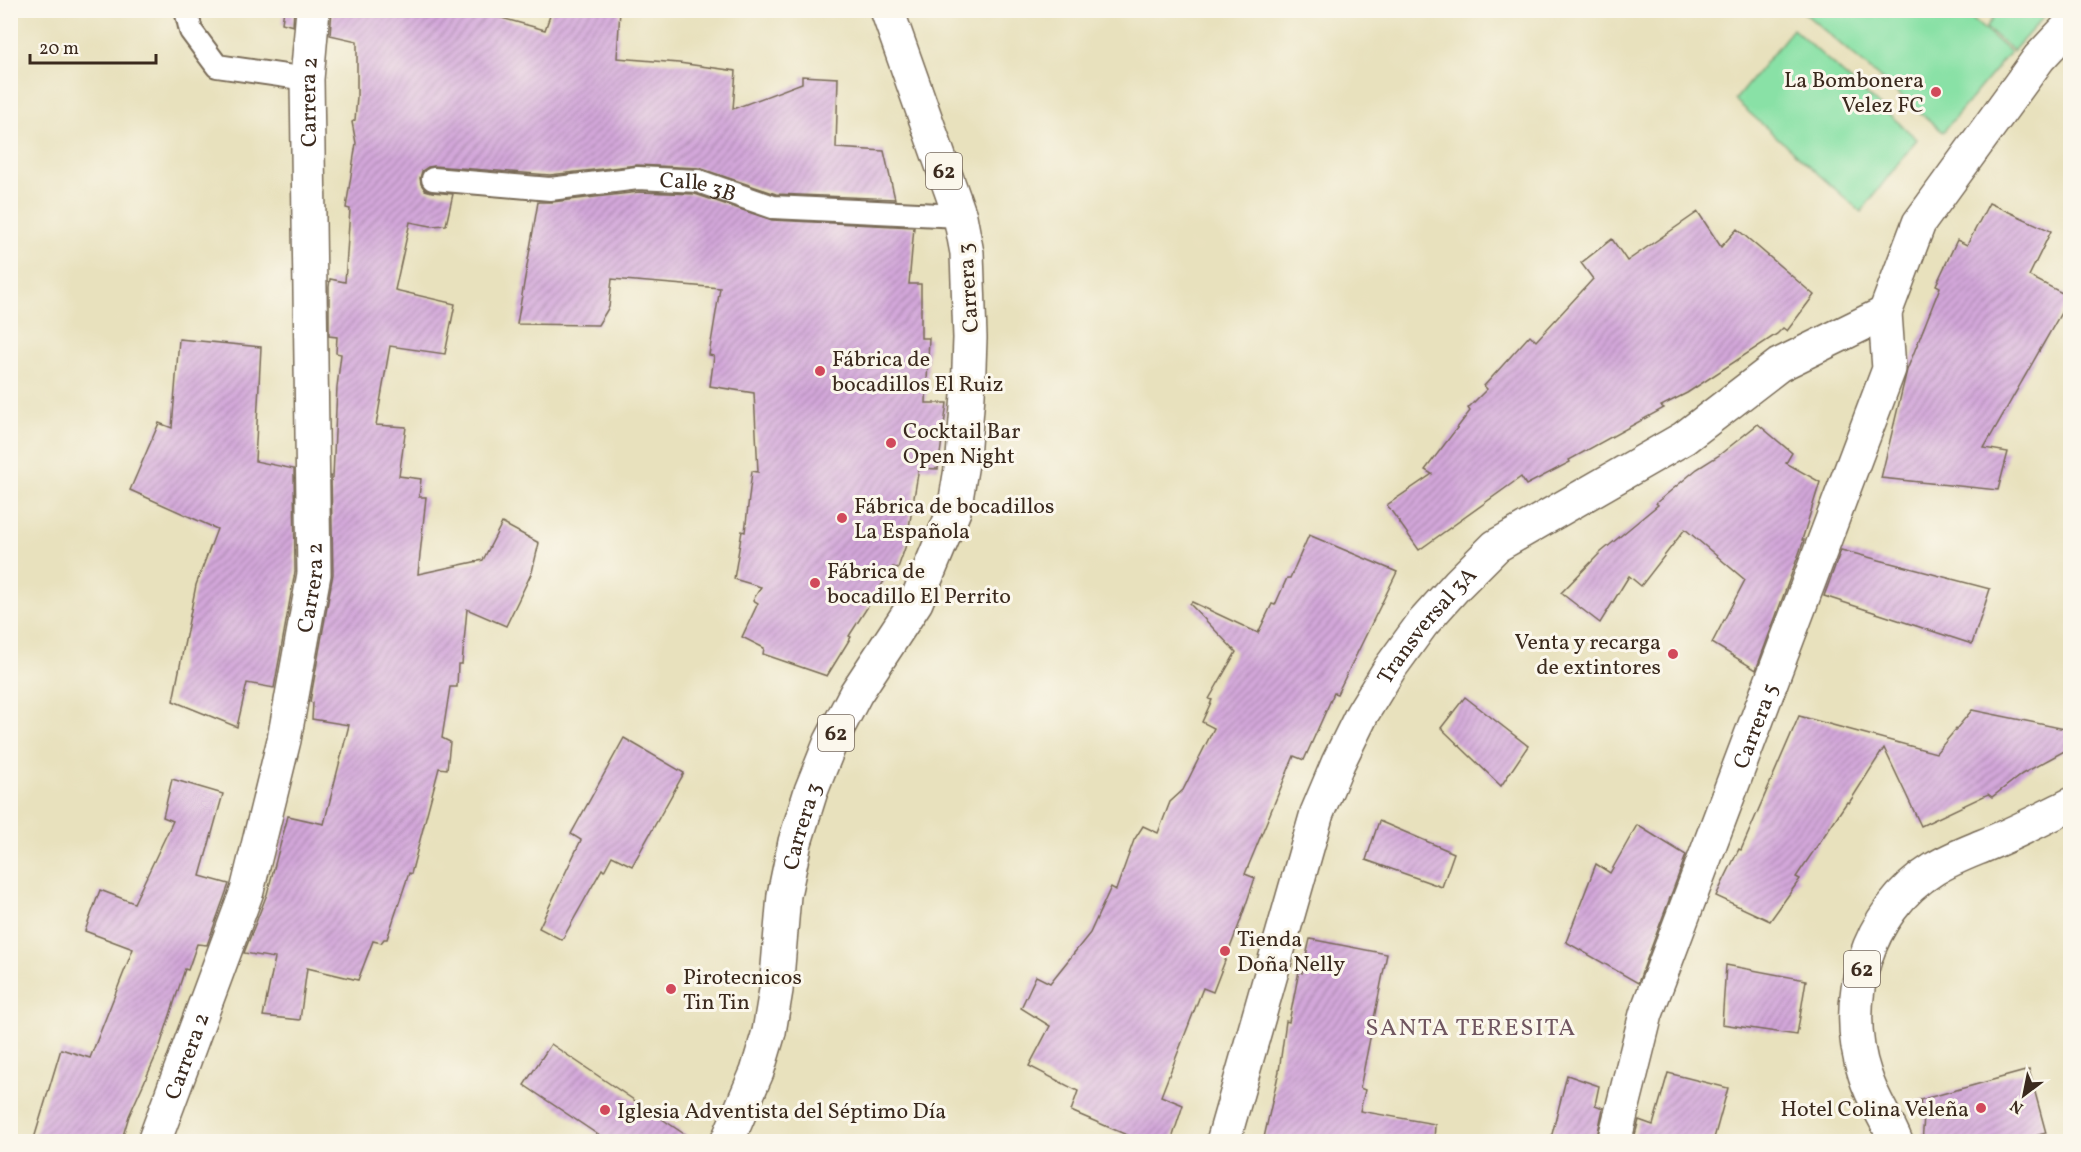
<svg xmlns="http://www.w3.org/2000/svg" width="2081" height="1152" viewBox="0 0 2081 1152" font-family="Vollkorn,serif">
  <defs>
    <pattern id="building-hatch" width="6" height="6" patternUnits="userSpaceOnUse" patternTransform="scale(1.5)"><rect width="6" height="6" fill="#d3a7da"/><path d="M-1 1l2-2M0 6l6-6M5 7l2-2" fill="none" stroke="#ac88b0"/></pattern>
  </defs>
  <rect width="100%" height="100%" fill="#fbf7ec"/>
  <filter id="ink" filterUnits="userSpaceOnUse"><feTurbulence type="fractalNoise" baseFrequency=".0167" numOctaves="2"/><feDisplacementMap in="SourceGraphic" scale="12" xChannelSelector="R" yChannelSelector="G"/><feConvolveMatrix kernelMatrix="1 2 1 2 8 2 1 2 1" color-interpolation-filters="sRGB"/></filter>
  <filter id="wash" filterUnits="userSpaceOnUse"><feTurbulence type="fractalNoise" baseFrequency=".008" numOctaves="4" result="noise"/><feDisplacementMap in="SourceGraphic" scale="24" xChannelSelector="R" yChannelSelector="G"/><feGaussianBlur stdDeviation="1.35" result="paint"/><feColorMatrix in="noise" values="0 0 0 0 0 0 0 0 0 0 0 0 0 0 0 0 0 1.4 0 .05"/><feComposite in="paint" operator="in"/></filter>
  <g filter="url(#wash)">
    <rect width="100%" height="100%" fill="#e8e1bd"/>
    <g fill="#89e1a6" stroke="#628662" stroke-width="1.5">
      <polygon points="1802,11 1963,11 2010,52 1943,132"/>
      <polygon points="1985,11 1985,10 2049,11 2013,51 1986,28 1993,18"/>
      <polygon points="1793,29 1917,139 1861,212 1735,100"/>
    </g>
    <g id="blocks">
      <g fill="url(#building-hatch)">
        <polygon points="284,10 294,10 293,26 282,23"/>
        <polygon points="332,10 473,10 545,30 552,10 620,10 617,58 679,63 736,71 733,109 802,83 802,76 838,78 836,148 884,151 895,199 776,194 699,168 637,165 550,175 434,166 428,167 422,171 420,178 421,184 425,190 432,192 453,194 446,225 431,226 410,222 395,290 455,304 445,354 390,346 376,425 406,427 399,476 421,479 419,497 426,497 418,574 483,560 502,523 539,543 532,572 506,626 467,609 462,664 458,664 457,687 450,687 442,738 450,742 447,769 439,768 411,874 409,873 387,939 384,939 381,943 373,941 358,980 307,968 300,1020 263,1016 275,958 244,953 267,894 288,816 324,824 349,725 312,719 313,703 310,702 333,574 331,476 333,477 337,387 341,354 336,353 337,337 329,336 329,287 330,279 345,282 350,209 346,208 356,143 352,122 355,120 357,97 357,41 330,35"/>
        <polygon points="639,192 695,194 772,220 914,227 909,284 921,284 921,338 929,338 926,403 947,403 938,469 919,468 906,545 898,568 893,567 849,636 851,637 827,676 763,654 764,648 742,637 758,603 753,600 761,587 734,579 742,531 745,532 752,471 758,472 754,393 710,386 714,356 709,355 720,288 612,279 609,307 598,325 517,324 538,202 552,202"/>
        <polygon points="1989,203 2051,231 2029,276 2070,297 1984,448 2008,452 1998,490 1881,478 1907,370 1940,287 1936,285 1957,240 1967,245"/>
        <polygon points="1698,212 1721,247 1737,229 1814,295 1787,331 1783,328 1777,334 1687,393 1661,406 1664,408 1569,460 1570,462 1526,485 1521,477 1419,550 1387,505 1432,474 1425,470 1470,411 1468,408 1487,389 1484,386 1530,335 1536,341 1593,279 1581,263 1612,239 1627,261"/>
        <polygon points="179,339 261,347 255,461 294,469 295,572 274,688 247,683 237,727 173,701 196,585 217,529 130,490 159,423 172,428"/>
        <polygon points="1758,424 1792,453 1786,463 1820,482 1802,540 1804,540 1756,670 1712,643 1745,580 1685,529 1641,586 1629,576 1600,623 1561,593 1600,553 1658,505 1656,503 1697,469 1718,456"/>
        <polygon points="1309,535 1397,572 1337,694 1334,693 1304,760 1294,756 1245,874 1255,878 1240,922 1213,992 1203,988 1161,1096 1183,1105 1171,1142 1143,1142 1071,1111 1078,1091 1029,1066 1050,1026 1021,1008 1036,976 1050,983 1090,933 1111,887 1116,890 1134,840 1143,826 1158,833 1170,802 1183,790 1214,728 1202,722 1212,700 1209,699 1236,652 1190,604 1192,602 1258,633 1272,604 1275,605 1287,578 1290,578"/>
        <polygon points="1841,550 1990,589 1972,644 1824,596"/>
        <polygon points="1465,697 1528,746 1501,786 1441,728"/>
        <polygon points="1972,710 2070,730 2070,748 2022,774 1992,797 1988,794 1921,826 1884,748 1849,803 1847,802 1796,877 1800,879 1770,921 1716,896 1739,849 1741,850 1799,716 1936,753"/>
        <polygon points="624,738 684,773 632,866 612,856 604,871 602,869 562,940 539,928 581,840 571,834"/>
        <polygon points="172,779 223,794 200,876 229,884 207,945 197,944 188,970 185,969 159,1049 129,1116 121,1142 33,1142 61,1049 90,1058 133,949 85,931 100,890 134,903 173,821 163,817"/>
        <polygon points="1379,821 1454,853 1442,887 1366,860"/>
        <polygon points="1637,825 1686,855 1638,983 1566,942 1596,864 1610,873"/>
        <polygon points="1310,939 1387,954 1360,1088 1365,1090 1360,1111 1435,1124 1434,1142 1263,1142 1279,1071 1286,1021 1289,1022 1299,971 1302,973"/>
        <polygon points="1726,965 1806,980 1797,1035 1722,1024"/>
        <polygon points="551,1044 696,1142 609,1142 524,1085"/>
        <polygon points="2029,1070 2046,1133 2013,1142 1922,1142 1924,1117 1920,1100"/>
        <polygon points="1668,1073 1728,1088 1713,1142 1633,1142 1639,1120 1653,1125"/>
        <polygon points="1567,1075 1599,1086 1595,1105 1603,1108 1596,1142 1550,1142"/>
      </g>
    </g>
  </g>
  <g filter="url(#ink)">
    <use href="#blocks" fill-opacity="0" stroke="#786a56" stroke-width="1.5"/>
    <g fill="none" stroke-linecap="round" stroke-linejoin="round">
      <defs>
        <g id="service">
          <polyline points="186,10 191,31 217,66 307,79"/>
          <path id="s1" d="M433,179L550,189L638,178L698,181L773,207L960,216"/>
        </g>
        <g id="minor">
          <path id="s2" d="M154,1142L247,891L284,740L314,574L307,79L313,10"/>
          <path id="s3" d="M1223,1142L1317,813L1338,763L1362,714L1390,668L1422,624L1458,584L1496,546L1684,438L1779,365L1885,313"/>
        </g>
        <g id="tertiary">
          <path id="s4" d="M1614,1142L1646,1014L1889,369L1885,313L1919,223L2039,58L2070,25"/>
        </g>
        <g id="primary">
          <path id="s5" d="M727,1142L757,1072L769,1032L776,990L784,895L795,842L811,791L831,741L856,693L916,602L954,511L963,457L968,395L970,338L967,253L960,216L887,10"/>
          <path d="M1896,1142C1887,1119 1872,1099 1865,1075C1840,1002 1866,911 1934,869C1950,859 1966,853 1983,846C2013,834 2042,819 2070,805"/>
        </g>
      </defs>
      <use href="#service" stroke="#786a56" stroke-width="26"/>
      <use href="#minor" stroke="#786a56" stroke-width="36"/>
      <use href="#tertiary" stroke="#786a56" stroke-width="36"/>
      <use href="#primary" stroke="#786a56" stroke-width="36"/>
      <use href="#service" stroke="#fff" stroke-width="22"/>
      <use href="#minor" stroke="#fff" stroke-width="33"/>
      <use href="#tertiary" stroke="#fff" stroke-width="33"/>
      <use href="#primary" stroke="#fff" stroke-width="33"/>
    </g>
  </g>
  <g fill="#d1495b" stroke="#fbf7ec" stroke-width="2">
    <circle cx="1936" cy="92" r="6"/>
    <circle cx="820" cy="371" r="6"/>
    <circle cx="891" cy="443" r="6"/>
    <circle cx="842" cy="518" r="6"/>
    <circle cx="815" cy="583" r="6"/>
    <circle cx="1673" cy="654" r="6"/>
    <circle cx="1225" cy="951" r="6"/>
    <circle cx="671" cy="989" r="6"/>
    <circle cx="1981" cy="1108" r="6"/>
    <circle cx="605" cy="1110" r="6"/>
  </g>
  <g text-anchor="middle" stroke-width="6" stroke-linejoin="round" paint-order="stroke">
    <g fill="#fbf7ec" stroke="#75685c" stroke-width="1.5">
      <rect x="926" y="153" width="36" height="36" rx="4.5"/>
      <rect x="818" y="715" width="36" height="36" rx="4.5"/>
      <rect x="1844" y="951" width="36" height="36" rx="4.5"/>
    </g>
    <g font-size="21" font-weight="bold" fill="#3b2a1e">
      <text x="944" y="178">62</text>
      <text x="836" y="740">62</text>
      <text x="1862" y="976">62</text>
    </g>
    <g font-size="22" fill="#3b2a1e" stroke="#fbf7ec" text-anchor="start">
      <text x="1924" y="87" text-anchor="end">La Bombonera<tspan x="1924" dy="25">Velez FC</tspan></text>
      <text x="832" y="366">Fábrica de<tspan x="832" dy="25">bocadillos El Ruiz</tspan></text>
      <text x="903" y="438">Cocktail Bar<tspan x="903" dy="25">Open Night</tspan></text>
      <text x="854" y="513">Fábrica de bocadillos<tspan x="854" dy="25">La Española</tspan></text>
      <text x="827" y="578">Fábrica de<tspan x="827" dy="25">bocadillo El Perrito</tspan></text>
      <text x="1661" y="649" text-anchor="end">Venta y recarga<tspan x="1661" dy="25">de extintores</tspan></text>
      <text x="1237" y="946">Tienda<tspan x="1237" dy="25">Doña Nelly</tspan></text>
      <text x="683" y="984">Pirotecnicos<tspan x="683" dy="25">Tin Tin</tspan></text>
      <text x="1969" y="1116" text-anchor="end">Hotel Colina Veleña</text>
      <text x="617" y="1118">Iglesia Adventista del Séptimo Día</text>
    </g>
    <g font-size="22" fill="#3b2a1e" stroke="#fbf7ec">
      <text dy="8" stroke="none"><textPath href="#s2" startOffset="1064">Carrera 2</textPath></text>
      <text dy="8" stroke="none"><textPath href="#s1" startOffset="267">Calle 3B</textPath></text>
      <text transform="translate(967 288) rotate(-94)" y="8">Carrera 3</text>
      <text dy="8" stroke="none"><textPath href="#s2" startOffset="578">Carrera 2</textPath></text>
      <text dy="8" stroke="none"><textPath href="#s3" startOffset="561">Transversal 3A</textPath></text>
      <text dy="8" stroke="none"><textPath href="#s4" startOffset="440">Carrera 5</textPath></text>
      <text dy="8" stroke="none"><textPath href="#s5" startOffset="327">Carrera 3</textPath></text>
      <text dy="8" stroke="none"><textPath href="#s2" startOffset="92">Carrera 2</textPath></text>
    </g>
    <g font-size="24" letter-spacing="1.5" fill="#705660" stroke="#fbf7ec">
      <text x="1471" y="1035">SANTA TERESITA</text>
    </g>
  </g>
  <rect width="2081" height="1152" fill="none" stroke="#fbf7ec" stroke-width="36"/>
  <g transform="translate(2024 1095) rotate(212)" stroke="#fbf7ec" stroke-width="4.5" paint-order="stroke">
  <path d="M0-4.5L10 22L0 15L-10 22Z" fill="#3b2a1e"/>
  <text y="-9" font-size="16" font-weight="bold" text-anchor="middle" fill="#3b2a1e">N</text>
  </g>
  <path d="M30 54v9h126v-9" fill="none" stroke="#3b2a1e" stroke-width="3"/>
  <text x="39" y="54" font-size="18" fill="#3b2a1e" stroke="#fbf7ec" stroke-width="4.5" paint-order="stroke">20 m</text>
</svg>
